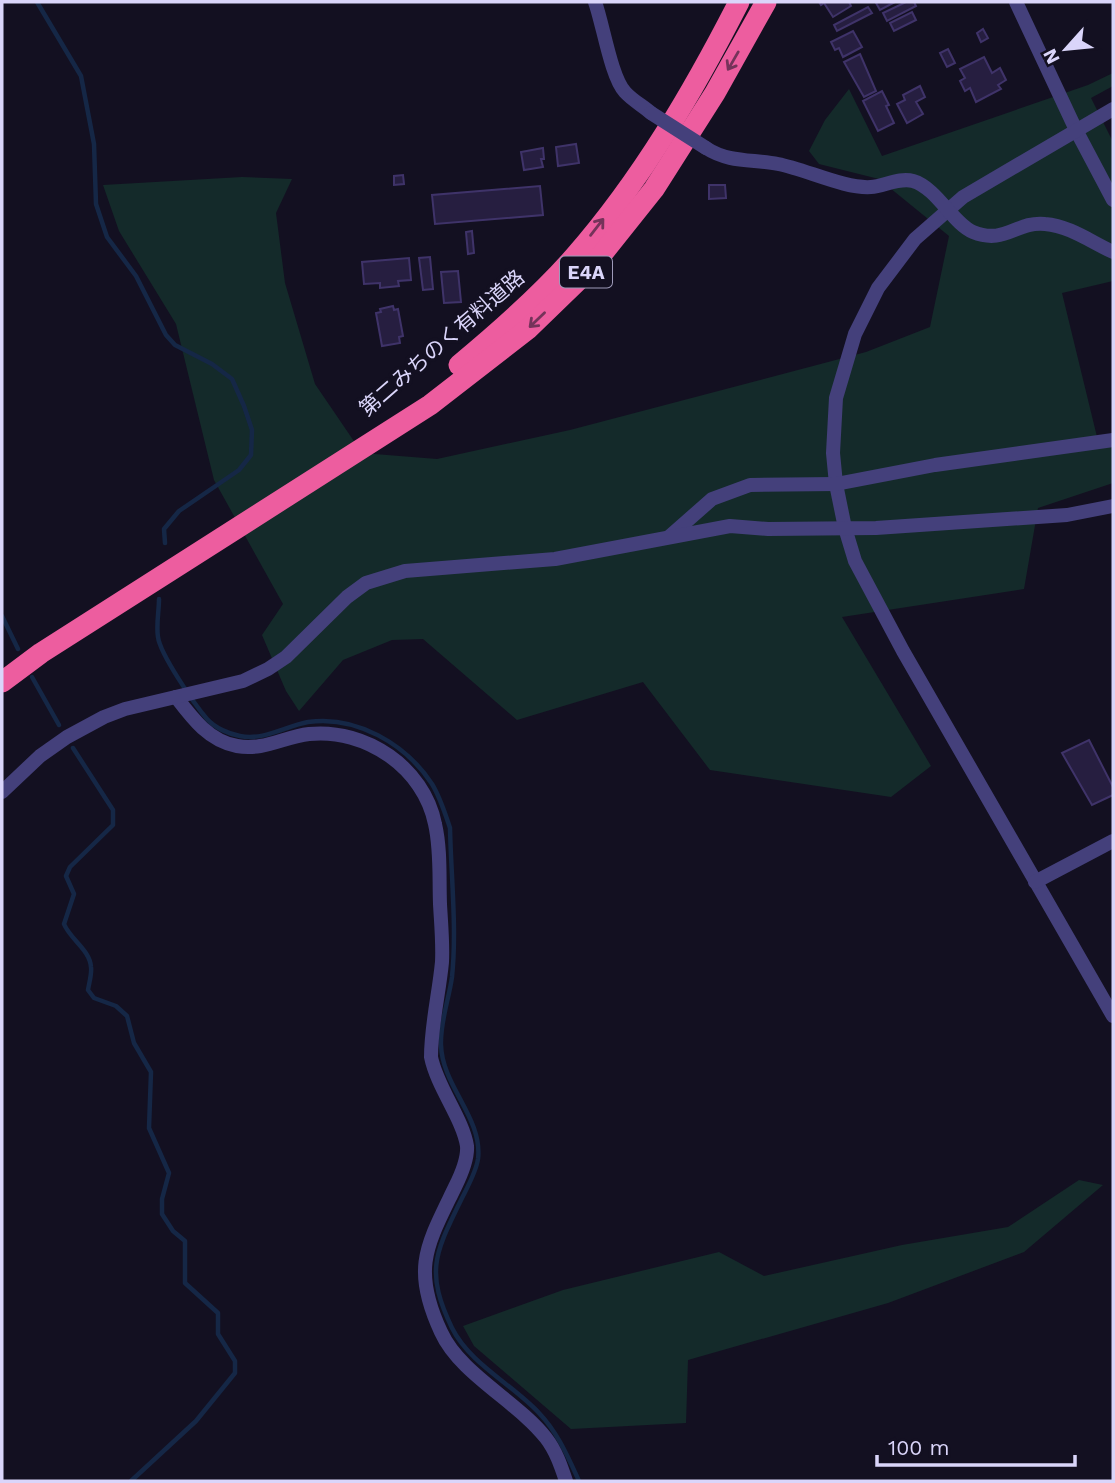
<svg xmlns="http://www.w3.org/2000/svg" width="1115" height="1483" viewBox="0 0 1115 1483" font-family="'Work Sans','Noto Sans JP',sans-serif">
  <rect width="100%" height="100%" fill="#131021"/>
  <g fill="#142a2a">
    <polygon points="1113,73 1113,86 1091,98 1113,142 1113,281 1062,293 1098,441 1113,439 1113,483 1038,508 1024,589 842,617 931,766 891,797 710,770 643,682 517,720 423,639 392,640 343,660 299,711 286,691 262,635 283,604 214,480 176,324 119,231 103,185 242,177 292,179 276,213 285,283 315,384 362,453 437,459 570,430 866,352 930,327 949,236 879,179 819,164 809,151 825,120 849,89 882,156 1088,85"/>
    <polygon points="1079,1180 1103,1185 1024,1252 888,1303 688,1360 686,1423 571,1429 474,1346 463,1326 563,1290 719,1252 764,1276 902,1245 1008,1227"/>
  </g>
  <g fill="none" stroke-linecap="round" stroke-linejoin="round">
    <g stroke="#152746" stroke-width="4.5">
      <polyline points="37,2 81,76 94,144 96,204 107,237 136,276 166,335 175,345 212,364 232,379 244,406 252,430 251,455 239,470 179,511 164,529 165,543"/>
      <path d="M159,599C159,611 156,625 158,637C160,654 195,705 207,719C215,728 229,734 240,736C263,741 286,726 308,722C356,715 406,744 432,784C440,797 445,813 450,828C451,876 457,929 452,977C449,999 440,1022 441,1045C442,1086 483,1118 478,1159C476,1172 468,1186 462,1198C436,1252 424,1270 452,1328C470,1364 512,1384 539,1413C558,1433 568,1457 579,1481"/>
      <polyline points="2,616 18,649"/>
      <polyline points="32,677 59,725"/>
      <path d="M73,748L113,810V825L70,867L66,876L74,894L64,924C70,939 90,950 91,967C92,974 89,983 88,990L94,998L116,1006L127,1016L134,1043L151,1072L149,1128L169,1173L162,1199V1214L173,1231L185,1241V1283L218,1313V1334L235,1361V1373L196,1421L131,1481"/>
    </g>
  </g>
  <g fill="#261e40" stroke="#3f3369" stroke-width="2">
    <polygon points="819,2 849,2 851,6 833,17 824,3 821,5"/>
    <polygon points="878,2 895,2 880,10 876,3"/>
    <polygon points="906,2 914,2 916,6 887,21 883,13"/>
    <polygon points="868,7 872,13 837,31 834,25"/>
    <polygon points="912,12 916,20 894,31 890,23"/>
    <polygon points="983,29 988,38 981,42 977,33"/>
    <polygon points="853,31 862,47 843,57 839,48 835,50 831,42"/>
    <polygon points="948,49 955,63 947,67 940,53"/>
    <polygon points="860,54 876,91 864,97 844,62"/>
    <polygon points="984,57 992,73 1000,68 1006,80 998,85 1001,89 976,102 970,88 965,91 960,81 965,78 960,69"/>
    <polygon points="920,86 925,97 916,102 923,114 907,123 897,104 905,100 903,95"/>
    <polygon points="882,91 889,105 886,106 894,123 878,131 863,101"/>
    <polygon points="576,144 579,163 558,166 556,147"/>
    <polygon points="543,148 544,159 541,159 543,167 524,170 521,152"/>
    <polygon points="403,175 404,184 394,185 394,176"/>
    <polygon points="709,185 725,185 726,198 709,199"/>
    <polygon points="540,186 543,215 435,224 432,195"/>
    <polygon points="472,231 474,253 468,254 466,232"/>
    <polygon points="430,257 433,289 423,290 419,258"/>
    <polygon points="409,258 411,280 398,281 399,286 380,288 380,283 364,284 362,262"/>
    <polygon points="458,271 461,302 444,303 441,272"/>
    <polygon points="393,306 394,310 398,309 403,336 399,337 400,343 382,346 376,313 381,312 380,309"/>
    <polygon points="1089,740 1113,787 1113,795 1092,805 1062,753"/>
  </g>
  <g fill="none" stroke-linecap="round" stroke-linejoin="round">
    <g stroke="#44407b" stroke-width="14">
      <path d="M595,2C603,24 611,77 625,92C632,100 643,106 651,113"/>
      <polyline points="1016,2 1076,130 1113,200"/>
      <polyline points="1113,109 963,197 915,239 878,288 855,334 836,398 833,453 836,484 845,528 855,561 903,651 1113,1016"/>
      <path d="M706,148C729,163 753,159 778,164C805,169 845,189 871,187C884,186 900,177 913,181C937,188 953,224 973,232C1005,245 1016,221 1045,224C1070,226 1091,242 1113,252"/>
      <polyline points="670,536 712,499 750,485 836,484 935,465 1113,440"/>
      <path d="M176,697C192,718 209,741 237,746C263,751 284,737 309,734C366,728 424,768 435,824C441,850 439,878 440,904C441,923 443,943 442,962C439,994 431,1025 431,1057C437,1087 463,1119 467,1146C468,1159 461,1175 455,1187C427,1245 411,1268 441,1332C460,1374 517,1401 546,1438C556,1451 561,1466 566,1481"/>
      <polyline points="2,792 40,756 67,737 104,717 125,709 243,681 268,669 286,657 347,597 366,583 405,571 555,559 730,526 768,529 876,528 1067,515 1113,506"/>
      <polyline points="1035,882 1113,841"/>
    </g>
    <g stroke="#ed5d9f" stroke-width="21">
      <path d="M459,365C500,331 540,296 575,256C642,179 693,92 739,2"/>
      <polyline points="2,682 41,653 430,405 528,329 591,268 654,189 715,93 766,2"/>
    </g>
    <polyline stroke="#44407b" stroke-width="14" points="651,113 706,148"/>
  </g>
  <defs><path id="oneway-shaft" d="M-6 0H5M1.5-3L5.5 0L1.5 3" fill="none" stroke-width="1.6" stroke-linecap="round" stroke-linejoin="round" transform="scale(1.75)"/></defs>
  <g stroke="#75335a">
    <use href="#oneway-shaft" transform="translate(733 61) rotate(120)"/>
    <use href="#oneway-shaft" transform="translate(597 227) rotate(-52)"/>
    <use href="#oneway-shaft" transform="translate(537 320) rotate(136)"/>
  </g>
  <g text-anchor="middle" stroke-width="7" stroke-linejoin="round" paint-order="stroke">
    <rect fill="#131021" stroke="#9e9ab9" stroke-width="2" x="560" y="256.5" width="52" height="31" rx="5"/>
    <g font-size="19" font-weight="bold" fill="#dad5fa">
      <text x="586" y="279">E4A</text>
    </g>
    <g font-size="21" fill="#dad5fa" stroke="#131021">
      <text transform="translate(442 343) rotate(-41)" y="7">第二みちのく有料道路</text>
    </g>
  </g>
  <rect width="1115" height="1483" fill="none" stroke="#dad5fa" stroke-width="7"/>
  <g transform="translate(1066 49) rotate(243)" stroke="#131021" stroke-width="5" paint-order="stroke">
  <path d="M0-5L12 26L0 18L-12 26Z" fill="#dad5fa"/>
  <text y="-10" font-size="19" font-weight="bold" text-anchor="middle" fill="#dad5fa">N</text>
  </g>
  <path d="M877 1455v10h198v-10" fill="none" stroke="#dad5fa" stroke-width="3.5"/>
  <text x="888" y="1455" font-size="21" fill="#dad5fa" stroke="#131021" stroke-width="5" paint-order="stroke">100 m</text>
</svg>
